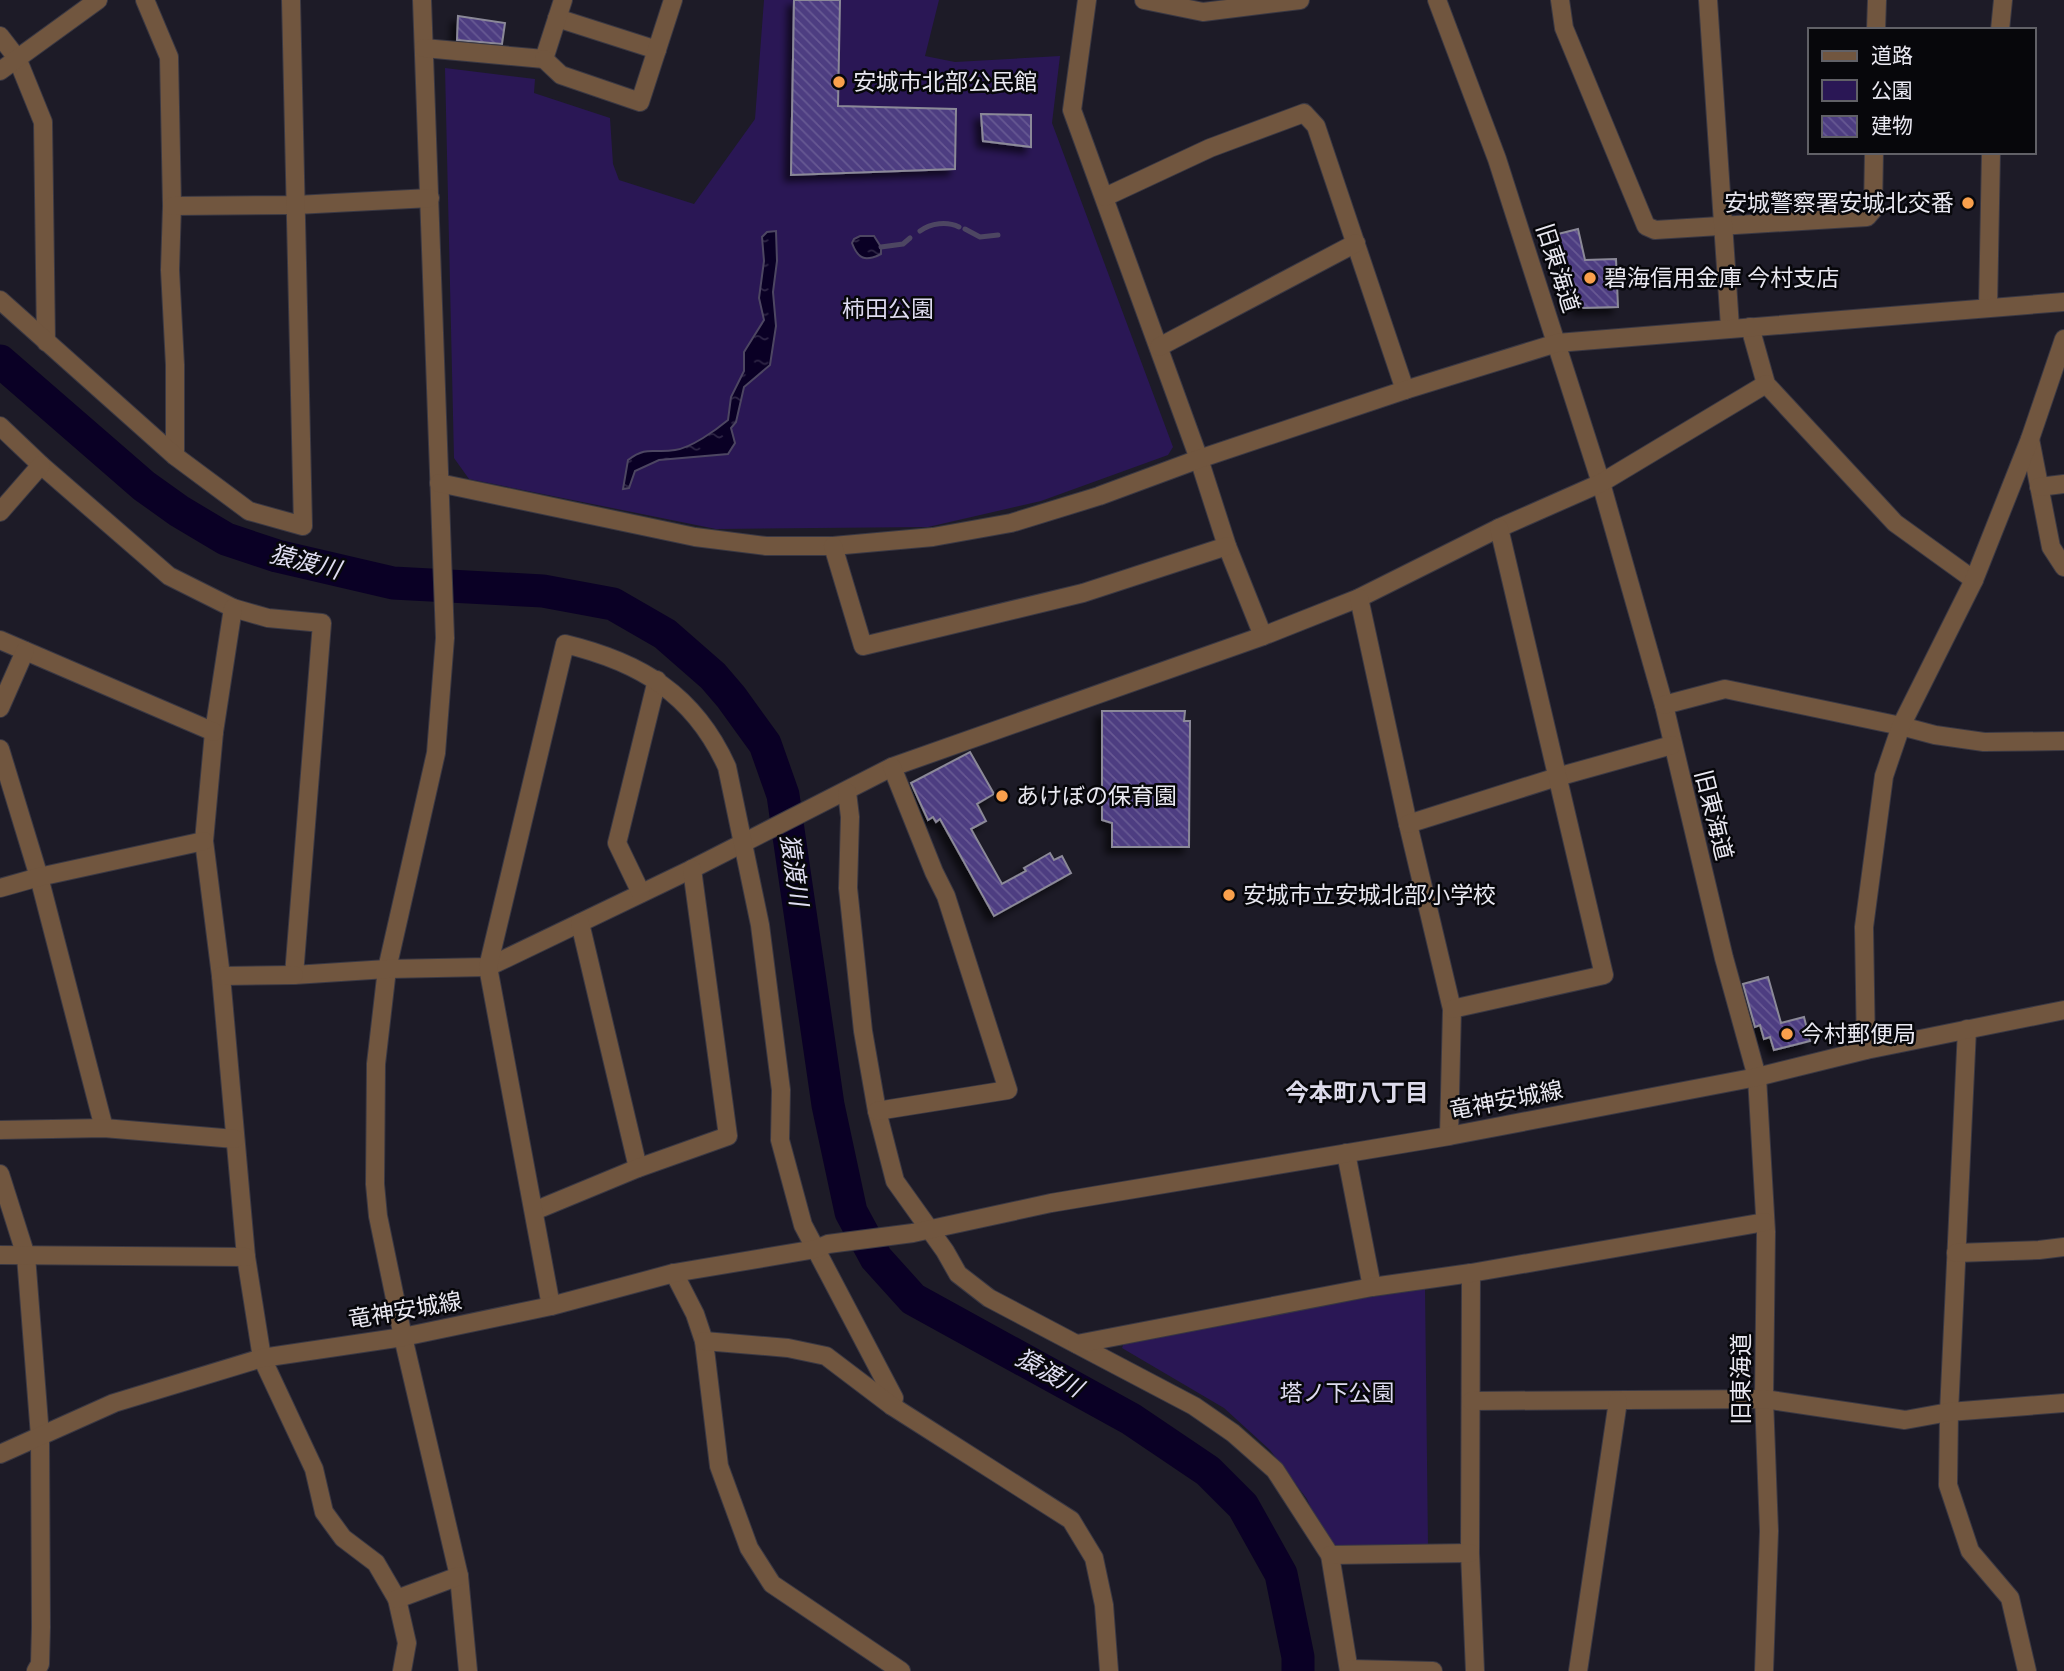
<svg xmlns="http://www.w3.org/2000/svg" width="2064" height="1671" viewBox="0 0 2064 1671" font-family="Cabin,'Noto Sans JP',sans-serif">
  <defs>
    <pattern id="water-ripples" width="26" height="14" patternUnits="userSpaceOnUse" patternTransform="scale(1.75)"><rect width="26" height="14" fill="#0a0025"/><path d="M2 4q2-2 4 0t4 0M15 11q2-2 4 0t4 0" fill="none" stroke="#2e2545"/></pattern>
    <pattern id="building-back-hatch" width="6" height="6" patternUnits="userSpaceOnUse" patternTransform="scale(1.75)"><rect width="6" height="6" fill="#4d3d81"/><path d="M-1 5l2 2M0 0l6 6M5-1l2 2" fill="none" stroke="#675993"/></pattern>
    <filter id="shadow"><feDropShadow dx="-6" dy="6" stdDeviation="3.5" flood-color="#0009"/></filter>
  </defs>
  <rect width="100%" height="100%" fill="#1d1b27"/>
  <g fill="#2a1755">
    <polygon points="764,0 939,0 925,56 955,62 1060,56 1052,123 1173,447 1168,455 1041,501 928,527 716,529 469,479 454,458 445,68 535,79 534,93 610,118 613,164 619,180 694,204 755,119"/>
    <polygon points="1425,1287 1428,1547 1334,1545 1324,1537 1307,1499 1270,1450 1224,1408 1122,1348 1124,1343"/>
  </g>
  <g fill="url(#water-ripples)" stroke="#4d4662" stroke-width="2">
    <path d="M776,231L777,261L773,292L776,326L770,365L744,387L736,422L731,428L735,443L728,454L659,460L635,471L629,488L623,489L628,460C648,445 653,454 675,450C691,448 716,430 728,420L731,397L744,371V352L764,320L759,298L764,261L762,237L767,232Z"/>
    <path d="M860,236H874L881,247V254C865,262 858,259 852,243L854,239Z"/>
  </g>
  <g fill="none" stroke-linecap="round" stroke-linejoin="round">
    <g stroke="#4d4662" stroke-width="5">
      <polyline points="965,229 980,237 998,235"/>
      <path d="M920,231C931,223 947,221 959,227"/>
      <polyline points="881,247 903,244 910,238"/>
    </g>
    <polyline stroke="#0a0025" stroke-width="33" points="0,361 144,486 179,511 226,539 277,556 393,583 543,591 613,604 665,634 713,676 731,697 765,744 783,795 828,1105 851,1212 876,1258 913,1299 1131,1419 1208,1471 1243,1506 1281,1574 1298,1657 1298,1671"/>
  </g>
  <g fill="url(#building-back-hatch)" stroke="#8b8998" stroke-width="2" filter="url(#shadow)">
    <polygon points="794,0 840,0 838,106 956,109 955,169 791,175"/>
    <polygon points="458,16 505,23 502,44 457,40"/>
    <polygon points="981,114 1031,115 1031,147 983,141"/>
    <polygon points="1578,229 1585,260 1616,259 1618,307 1581,308 1566,295 1554,235"/>
    <polygon points="1102,711 1185,711 1184,721 1190,721 1189,847 1112,847 1112,823 1102,820"/>
    <polygon points="970,752 994,794 977,804 986,821 971,829 1002,884 1026,871 1024,868 1050,853 1054,860 1062,856 1071,873 994,916 940,819 936,822 933,817 928,820 911,783"/>
    <polygon points="1768,977 1781,1023 1804,1017 1810,1041 1774,1050 1770,1037 1764,1039 1760,1025 1755,1027 1743,984"/>
  </g>
  <g fill="none" stroke-linecap="round" stroke-linejoin="round">
    <defs>
      <g id="minor">
        <polyline points="145,0 169,57 172,206 170,270 175,365 175,456"/>
        <polyline points="422,0 445,638 436,753 387,969 376,1064 375,1184 378,1216 403,1337 459,1576 468,1671"/>
        <polyline points="1087,0 1072,110 1199,459 1227,546 1263,636"/>
        <polyline points="1144,0 1203,12 1300,0"/>
        <polyline points="1437,0 1497,159 1601,483 1664,705 1724,958 1757,1077 1766,1232 1764,1399 1769,1531 1764,1671"/>
        <polyline points="1560,0 1564,28 1646,226 1655,230 1867,217 1873,210 1874,152"/>
        <polyline points="1708,0 1730,327"/>
        <polyline points="557,18 657,50"/>
        <polyline points="1876,30 1877,0"/>
        <polyline points="2000,30 2003,0"/>
        <polyline points="0,36 17,58 43,122 46,342"/>
        <polyline points="424,48 544,59 563,0"/>
        <polyline points="544,59 561,75 640,102 673,0"/>
        <polyline points="0,71 98,0"/>
        <polyline points="1105,197 1210,148 1304,113 1316,126 1405,390"/>
        <polyline points="172,206 296,205 430,198"/>
        <polyline points="0,300 175,456 249,511 303,526 291,0"/>
        <polyline points="1988,308 1991,152"/>
        <polyline points="1750,327 1766,384 1895,523 1974,580"/>
        <polyline points="1159,347 1356,243"/>
        <polyline points="0,426 41,465 169,576 233,608 268,618 322,623 294,975 387,969 488,967 692,869 892,767 1263,636 1359,598 1499,528 1601,483 1766,384"/>
        <polyline points="2030,439 2051,547 2064,567"/>
        <polyline points="439,483 695,537 766,546 833,546 933,537 1011,523 1099,496 1199,459 1405,390 1557,343 2064,302"/>
        <polyline points="2039,487 2064,484"/>
        <polyline points="0,512 41,465"/>
        <polyline points="833,546 863,646 1083,593 1227,546"/>
        <polyline points="1359,598 1408,824 1452,1009 1449,1136"/>
        <polyline points="233,608 214,732 204,841 221,976 246,1257 262,1358 314,1469 324,1512 343,1538 376,1563 397,1599 407,1643 402,1671"/>
        <polyline points="0,640 214,732"/>
        <polyline points="1664,705 1725,689 1901,726 1935,735 1984,742 2064,741"/>
        <polyline points="0,708 25,651"/>
        <polyline points="0,749 39,877 104,1128"/>
        <polyline points="847,792 850,817 848,888 863,1031 877,1111 895,1181 945,1251 958,1274 989,1298 1194,1406 1233,1433 1275,1470 1330,1555 1349,1671"/>
        <polyline points="1408,824 1557,777 1672,745"/>
        <polyline points="0,888 39,877 204,841"/>
        <polyline points="641,893 617,843 657,680"/>
        <polyline points="580,923 638,1168"/>
        <polyline points="221,976 294,975"/>
        <polyline points="1452,1009 1604,975 1499,528"/>
        <polyline points="1967,1029 1949,1412 1948,1485 1970,1551 2010,1598 2027,1671"/>
        <polyline points="1866,1050 1864,927 1884,776 1901,726 1974,580 2030,439 2064,339"/>
        <polyline points="877,1111 1008,1090 946,896 934,872 892,767"/>
        <polyline points="0,1130 104,1128 235,1139"/>
        <polyline points="1346,1153 1372,1287"/>
        <polyline points="0,1174 26,1256 40,1436 41,1627 40,1664 36,1671"/>
        <polyline points="534,1211 638,1168 728,1136 692,869"/>
        <polyline points="1956,1253 2039,1250 2064,1247"/>
        <polyline points="0,1255 246,1257"/>
        <polyline points="674,1273 695,1314 704,1341 719,1466 749,1548 772,1584 901,1671"/>
        <polyline points="1471,1273 1470,1553 1475,1671"/>
        <path d="M551,1306L488,967L565,644C640,662 694,694 727,767L760,925L781,1090L780,1140L803,1225L894,1398L892,1406"/>
        <polyline points="704,1341 788,1348 826,1356 892,1406 1071,1520 1094,1558 1104,1605 1109,1671"/>
        <polyline points="1077,1344 1372,1287 1471,1273 1765,1222"/>
        <polyline points="1471,1401 1764,1399 1905,1420 1949,1412 2064,1403"/>
        <polyline points="0,1454 114,1403 262,1358 403,1337 551,1306 674,1273 816,1249 828,1244 913,1233 1051,1203 1449,1136 1757,1077 1866,1050 2064,1010"/>
        <polyline points="1330,1555 1470,1553"/>
        <polyline points="397,1599 459,1576"/>
        <polyline points="1350,1669 1433,1671"/>
        <polyline points="1578,1671 1618,1401"/>
      </g>
    </defs>
    <use href="#minor" stroke="#3a3843" stroke-width="20"/>
    <use href="#minor" stroke="#71563f" stroke-width="18"/>
  </g>
  <g fill="#f9a04c" stroke="#07070b" stroke-width="2.5">
    <circle cx="839" cy="82" r="7"/>
    <circle cx="1968" cy="203" r="7"/>
    <circle cx="1590" cy="278" r="7"/>
    <circle cx="1002" cy="796" r="7"/>
    <circle cx="1229" cy="895" r="7"/>
    <circle cx="1787" cy="1034" r="7"/>
  </g>
  <g text-anchor="middle" stroke-width="5" stroke-linejoin="round" paint-order="stroke">
    <g font-size="23" fill="#e9e8f1" stroke="#07070b" text-anchor="start">
      <text x="853" y="90">安城市北部公民館</text>
      <text x="1954" y="211" text-anchor="end">安城警察署安城北交番</text>
      <text x="1604" y="286">碧海信用金庫 今村支店</text>
      <text x="1016" y="804">あけぼの保育園</text>
      <text x="1243" y="903">安城市立安城北部小学校</text>
      <text x="1801" y="1042">今村郵便局</text>
    </g>
    <g font-size="23" fill="#e9e8f1" stroke="#07070b">
      <text transform="translate(1558 268) rotate(72)" y="8">旧東海道</text>
      <text transform="translate(1714 815) rotate(76)" y="8">旧東海道</text>
      <text transform="translate(1506 1100) rotate(-11)" y="8">竜神安城線</text>
      <text transform="translate(405 1310) rotate(-10)" y="8">竜神安城線</text>
      <text transform="translate(1741 1379) rotate(-90)" y="8">旧東海道</text>
    </g>
    <g font-size="23" fill="#dedbf0" stroke="#07070b">
      <text x="888" y="317">柿田公園</text>
      <text x="1337" y="1401">塔ノ下公園</text>
    </g>
    <g font-size="24" font-style="italic" fill="#e0def2" stroke="#07070b">
      <text transform="translate(305 562) rotate(14)" y="8">猿渡川</text>
      <text transform="translate(794 870) rotate(82)" y="8">猿渡川</text>
      <text transform="translate(1049 1373) rotate(29)" y="8">猿渡川</text>
    </g>
    <g font-size="24" font-weight="bold" fill="#dddbeb" stroke="#07070b">
      <text x="1357" y="1101">今本町八丁目</text>
    </g>
  </g>
  <rect x="1808" y="28" width="228" height="126" fill="#07070b" stroke="#616167" stroke-width="2"/>
  <rect x="1822" y="51" width="35" height="10" fill="#71563f" stroke="#616167" stroke-width="2"/>
  <text x="1871" y="63" font-size="21" fill="#e9e8f1">道路</text>
  <rect x="1822" y="80" width="35" height="21" fill="#2a1755" stroke="#616167" stroke-width="2"/>
  <text x="1871" y="98" font-size="21" fill="#e9e8f1">公園</text>
  <rect x="1822" y="116" width="35" height="21" fill="url(#building-back-hatch)" stroke="#616167" stroke-width="2"/>
  <text x="1871" y="133" font-size="21" fill="#e9e8f1">建物</text>
</svg>
